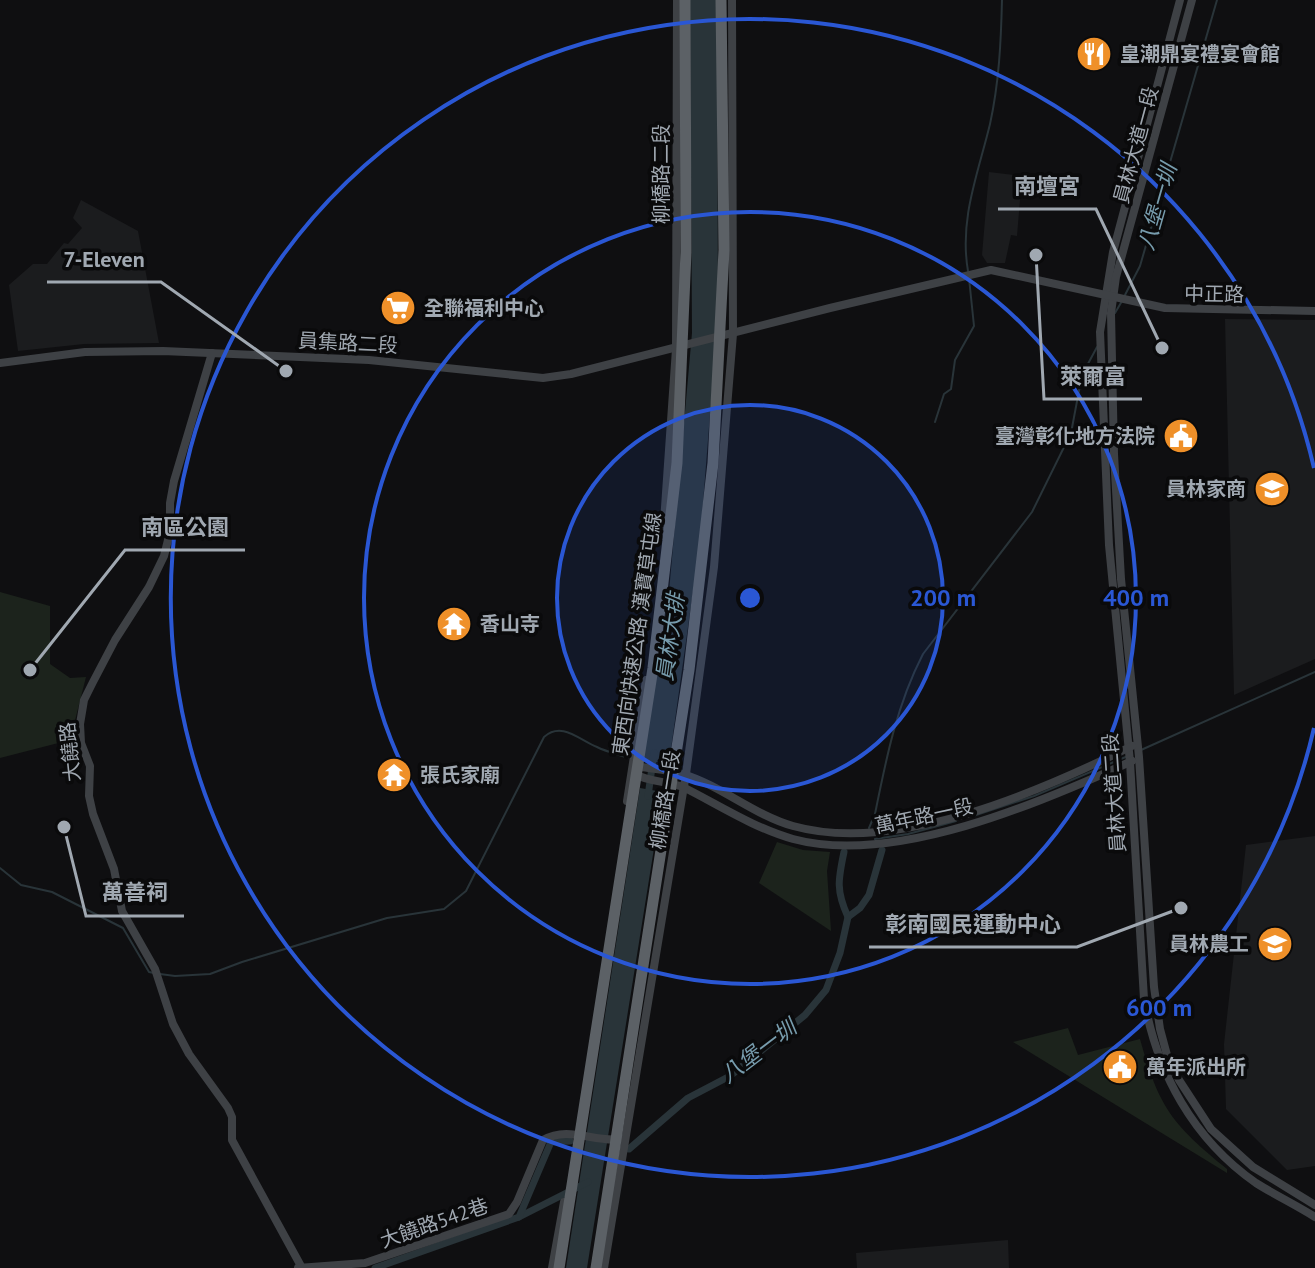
<svg xmlns="http://www.w3.org/2000/svg" width="1315" height="1268" viewBox="0 0 1315 1268" font-family="'PT Sans','Noto Sans TC',sans-serif">
  <rect width="100%" height="100%" fill="#0f0f11"/>
  <g fill="#1b1c1e">
    <polygon points="989,172 1022,176 1017,236 1011,235 1005,263 987,263 982,255"/>
    <polygon points="81,200 138,231 159,343 84,344 18,351 9,285 33,264 47,264 64,243 68,244 82,228 73,218"/>
    <polygon points="1225,319 1315,320 1315,659 1234,695"/>
    <polygon points="1315,836 1315,1166 1287,1170 1226,1109 1224,1044 1246,845"/>
    <polygon points="1008,1240 1009,1268 857,1268 856,1253"/>
  </g>
  <g fill="#1c231c">
    <polygon points="0,592 50,606 50,664 70,678 86,677 70,740 0,758"/>
    <polygon points="777,842 803,850 830,852 827,871 831,931 759,883"/>
    <path d="M1068,1028L1078,1055L1140,1039C1159,1108 1172,1124 1227,1169V1173L1013,1042Z"/>
  </g>
  <g fill="#293439">
    <polygon points="690,0 717,0 718,313 700,541 669,763 643,761 669,592 692,333"/>
    <polygon points="640,788 663,792 587,1268 566,1268"/>
  </g>
  <g fill="none" stroke-linecap="round" stroke-linejoin="round">
    <g stroke="#293439" stroke-width="2">
      <path d="M968,271C959,219 978,174 990,124C999,83 1001,42 1002,0"/>
      <polyline points="1125,295 1140,266 1217,0"/>
      <polyline points="1115,313 1122,301"/>
      <polyline points="935,422 944,394 951,389 955,360 974,326 969,278"/>
      <polyline points="1141,750 1315,672"/>
      <polyline points="973,816 1034,796 1128,756"/>
      <path d="M869,828L875,814C886,759 897,704 923,654L1032,512L1071,433L1082,375L1097,347"/>
      <polyline points="875,839 908,834 956,821"/>
      <polyline points="0,868 21,885 52,892 123,928 149,972 154,973"/>
      <path d="M160,974L175,976L210,974L242,962L387,918L444,909L466,891L544,737C562,721 579,740 597,747C607,752 617,754 628,758"/>
    </g>
    <g stroke="#293439" stroke-width="7">
      <polyline points="648,796 654,753"/>
      <path d="M844,852C838,880 836,891 848,917"/>
      <polyline points="624,1148 629,1149 688,1098 730,1076 805,1015 826,990 840,953 848,917 860,908 869,895 882,850"/>
      <polyline points="519,1217 588,1182"/>
      <polyline points="375,1268 519,1217 551,1142 570,1141"/>
    </g>
    <g stroke="#3e4145" stroke-width="8">
      <path d="M1180,0L1113,252L1100,332L1109,545L1130,762L1144,999C1157,1073 1193,1139 1256,1183C1275,1195 1296,1205 1315,1217"/>
      <polyline points="1192,0 1116,277 1111,313 1114,454 1121,579 1139,757 1154,987 1160,1029 1167,1055 1179,1080 1211,1129 1253,1167 1315,1205"/>
      <polyline points="212,353 174,481 170,503 170,532 164,556 149,587 115,640 93,682 84,700 80,724 81,743 90,766 89,796 93,814 114,869 122,911 155,969 173,1024 189,1054 228,1108 232,1117 232,1140 302,1268"/>
      <polyline points="0,363 85,352 163,351 369,360 543,378 571,374 830,308 991,270 1165,308 1315,311"/>
      <polyline points="663,536 676,349 677,0"/>
      <path d="M635,769L641,767C655,769 670,770 683,774C722,786 754,815 793,826C897,855 1041,791 1132,746"/>
      <path d="M635,774C648,782 668,781 683,787C719,805 754,828 793,839C894,866 1040,803 1132,761"/>
      <polyline points="627,801 646,680"/>
      <path d="M298,1268L365,1263L509,1214L517,1202L543,1140C569,1125 594,1143 621,1139"/>
      <polyline points="552,1268 564,1202"/>
      <polyline points="604,1268 686,774 714,567 733,334 732,0"/>
    </g>
    <g stroke="#5c6166" stroke-width="11">
      <polyline points="559,1268 653,668 677,463 686,252 685,0"/>
      <polyline points="596,1268 689,670 713,463 724,250 721,0"/>
    </g>
  </g>
  <circle cx="750" cy="598" r="193" fill="#2a57d4" fill-opacity=".12"/>
  <g fill="none" stroke="#2a57d4" stroke-width="4">
    <circle cx="750" cy="598" r="193"/>
    <circle cx="750" cy="598" r="386"/>
    <path d="M1314 728A579 579 0 1 1 1314 468"/>
  </g>
  <defs>
    <symbol id="restaurant-disc" viewBox="-11 -11 22 22"><circle r="9.5" fill="#ef9029" stroke="#0a0a0b"/><path d="M-5-6h1v4h1v-4h1v4h1v-4h1v5L-1.5 .5V6h-2V.5L-5-1ZM5-6V6H3V1.5H1.5Q1.5-4 5-6Z" fill="#fff"/></symbol>
    <symbol id="supermarket-disc" viewBox="-11 -11 22 22"><circle r="9.5" fill="#ef9029" stroke="#0a0a0b"/><path d="M-6-5.5h2.5l.6 2H6L4.5 2H-2.5L-4.4-4H-6ZM-1.5 3.2a1.3 1.3 0 1 0 .1 0ZM3 3.2a1.3 1.3 0 1 0 .1 0Z" fill="#fff"/></symbol>
    <symbol id="civic-disc" viewBox="-11 -11 22 22"><circle r="9.5" fill="#ef9029" stroke="#0a0a0b"/><path d="M-.6-6.5H3V-4.5H.6V-3L4-1V1h2V6H-6V1h2V-1L-.6-3ZM-1.2 2.5V6h2.4V2.5Z" fill="#fff"/></symbol>
    <symbol id="school-disc" viewBox="-11 -11 22 22"><circle r="9.5" fill="#ef9029" stroke="#0a0a0b"/><path d="M0-5L7-2L0 1L-7-2ZM-4 1L0 2.5L4 1V4Q0 6-4 4Z" fill="#fff"/></symbol>
    <symbol id="temple-disc" viewBox="-11 -11 22 22"><circle r="9.5" fill="#ef9029" stroke="#0a0a0b"/><path d="M0-6L5-2H3V0L6.5 2.5H4V6H1.5V3h-3V6H-4V2.5H-6.5L-3 0V-2H-5Z" fill="#fff"/></symbol>
  </defs>
  <g fill-rule="evenodd">
    <use href="#restaurant-disc" x="1074" y="34" width="40" height="40"/>
    <use href="#supermarket-disc" x="378" y="288" width="40" height="40"/>
    <use href="#civic-disc" x="1161" y="416" width="40" height="40"/>
    <use href="#school-disc" x="1252" y="469" width="40" height="40"/>
    <use href="#temple-disc" x="434" y="604" width="40" height="40"/>
    <use href="#temple-disc" x="374" y="755" width="40" height="40"/>
    <use href="#school-disc" x="1255" y="924" width="40" height="40"/>
    <use href="#civic-disc" x="1100" y="1047" width="40" height="40"/>
  </g>
  <g text-anchor="middle" stroke-width="7" stroke-linejoin="round" paint-order="stroke">
    <g font-size="20" font-weight="bold" fill="#a0a8b1" stroke="#0a0a0b" text-anchor="start">
      <text x="1120" y="61">皇潮鼎宴禮宴會館</text>
      <text x="424" y="315">全聯福利中心</text>
      <text x="1155" y="443" text-anchor="end">臺灣彰化地方法院</text>
      <text x="1246" y="496" text-anchor="end">員林家商</text>
      <text x="480" y="631">香山寺</text>
      <text x="420" y="782">張氏家廟</text>
      <text x="1249" y="951" text-anchor="end">員林農工</text>
      <text x="1146" y="1074">萬年派出所</text>
    </g>
    <g font-size="20" fill="#a0a8b1" stroke="#0a0a0b">
      <text transform="translate(1136 145) rotate(-75)" y="7">員林大道一段</text>
      <text transform="translate(661 174) rotate(-90)" y="7">柳橋路二段</text>
      <text transform="translate(1214 294) rotate(1)" y="7">中正路</text>
      <text transform="translate(348 343) rotate(3)" y="7">員集路二段</text>
      <text transform="translate(637 634) rotate(-82)" y="7">東西向快速公路 漢寶草屯線</text>
      <text transform="translate(70 752) rotate(-96)" y="7">大饒路</text>
      <text transform="translate(1114 793) rotate(-94)" y="7">員林大道二段</text>
      <text transform="translate(665 800) rotate(-81)" y="7">柳橋路一段</text>
      <text transform="translate(924 816) rotate(-12)" y="7">萬年路一段</text>
      <text transform="translate(434 1223) rotate(-19)" y="7">大饒路542巷</text>
    </g>
    <g font-size="22" font-style="italic" fill="#779cad" stroke="#0a0a0b">
      <text transform="translate(1157 207) rotate(-74)" y="8">八堡一圳</text>
      <text transform="translate(670 637) rotate(-82)" y="8">員林大排</text>
      <text transform="translate(758 1051) rotate(-37)" y="8">八堡一圳</text>
    </g>
  </g>
  <circle cx="750" cy="598" r="12" fill="#2a57d4" stroke="#0a0a0b" stroke-width="4"/>
  <g font-size="24" text-anchor="middle" font-weight="bold" fill="#2a57d4" stroke="#0a0a0b" stroke-width="7" stroke-linejoin="round" paint-order="stroke">
    <text x="943" y="606">200 m</text>
    <text x="1136" y="606">400 m</text>
    <text x="1159" y="1016">600 m</text>
  </g>
  <path fill="none" stroke="#a0a8b1" stroke-width="3" d="M1162 348L1096 209H998M286 371L161 282H47M1036 255L1044 399H1142M30 670L125 550H245M64 827L86 916H184M1181 908L1077 947H869"/>
  <g fill="#a0a8b1" stroke="#0a0a0b" stroke-width="3">
    <circle cx="1162" cy="348" r="8"/>
    <circle cx="286" cy="371" r="8"/>
    <circle cx="1036" cy="255" r="8"/>
    <circle cx="30" cy="670" r="8"/>
    <circle cx="64" cy="827" r="8"/>
    <circle cx="1181" cy="908" r="8"/>
  </g>
  <g font-size="22" text-anchor="middle" font-weight="bold" fill="#a0a8b1" stroke="#0a0a0b" stroke-width="7" stroke-linejoin="round" paint-order="stroke">
    <text x="1047" y="194">南壇宮</text>
    <text x="104" y="267">7-Eleven</text>
    <text x="1093" y="384">萊爾富</text>
    <text x="185" y="535">南區公園</text>
    <text x="135" y="900">萬善祠</text>
    <text x="973" y="932">彰南國民運動中心</text>
  </g>
</svg>
